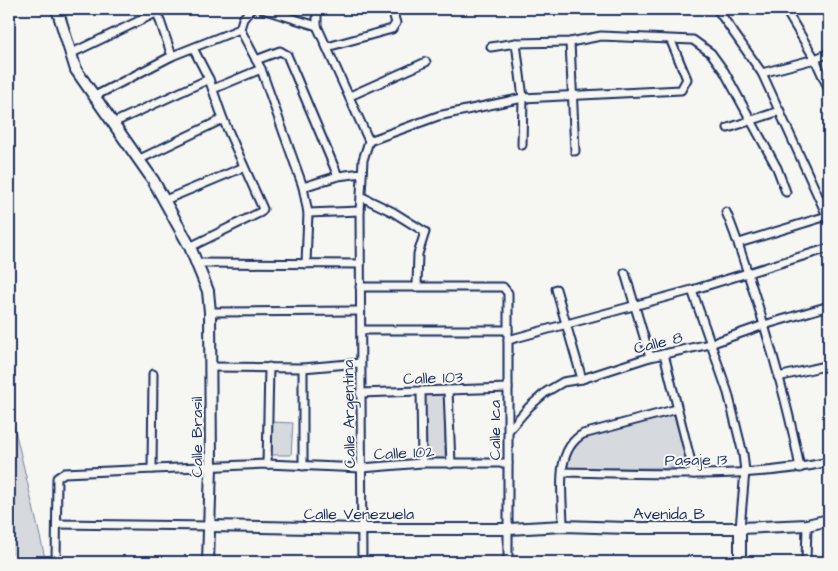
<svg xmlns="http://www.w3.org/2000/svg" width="838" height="571" viewBox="0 0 838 571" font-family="'Architects Daughter',sans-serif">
  <rect width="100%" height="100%" fill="#f6f6f2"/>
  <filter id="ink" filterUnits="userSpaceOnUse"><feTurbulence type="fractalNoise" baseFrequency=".02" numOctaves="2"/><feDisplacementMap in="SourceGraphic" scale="10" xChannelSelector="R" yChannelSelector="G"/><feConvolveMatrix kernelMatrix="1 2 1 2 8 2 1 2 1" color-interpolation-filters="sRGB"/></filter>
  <g filter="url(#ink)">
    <g fill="#d6d9dd" stroke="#78849e">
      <polygon points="424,395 445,395 445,458 424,459"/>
      <polygon points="9,409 11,413 46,562 9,562"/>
      <path d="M673,413L689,468H566C567,459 568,449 575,443C589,430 652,418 673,413Z"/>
      <polygon points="272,422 293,423 291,455 271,455"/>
    </g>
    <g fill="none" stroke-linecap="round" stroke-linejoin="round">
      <defs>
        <g id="street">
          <polyline points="156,9 172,56"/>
          <polyline points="251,9 243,19 240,29 261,69 303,187 338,176 362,173"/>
          <polyline points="262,9 317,26"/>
          <polyline points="317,9 317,26 369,141 363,160 360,211 362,562"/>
          <polyline points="717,9 762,73 829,220"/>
          <polyline points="785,9 815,59 829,90"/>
          <polyline points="570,42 575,151"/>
          <polyline points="516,43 523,98 522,145"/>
          <polyline points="327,47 392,29 396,23 393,13 388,9"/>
          <polyline points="491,47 516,43 570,42 601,36 693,40 711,53 724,71 777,168 786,192"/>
          <polyline points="70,54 164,9"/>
          <polyline points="256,60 280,51 287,55 338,176"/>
          <polyline points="762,73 815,59 829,53"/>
          <polyline points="213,89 261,69"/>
          <polyline points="95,96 172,56 240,29"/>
          <polyline points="350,96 426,62"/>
          <polyline points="115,122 209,79"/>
          <polyline points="728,128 780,111"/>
          <polyline points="369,141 438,116 523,98 681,90 687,79 671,41"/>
          <polyline points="140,159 223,119"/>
          <polyline points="303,187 308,213 306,264"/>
          <polyline points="362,197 393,212 425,232 418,254 417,285"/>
          <polyline points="165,200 244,167"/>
          <path d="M726,212C739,242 747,272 757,302C774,357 790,412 800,468"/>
          <polyline points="308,213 360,211"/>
          <polyline points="739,243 827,216"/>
          <polyline points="190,247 261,212 263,209 223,119 209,79 193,48"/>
          <polyline points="199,263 360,264"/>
          <polyline points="625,273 650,357"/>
          <polyline points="360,287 503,287 508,293 508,562"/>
          <polyline points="556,289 582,379"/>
          <polyline points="692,290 728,393 743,454 745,471 740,528"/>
          <polyline points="210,312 360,311"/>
          <polyline points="361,330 508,330"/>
          <polyline points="508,340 692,290 829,248"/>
          <polyline points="664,354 694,474"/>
          <polyline points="826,365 829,375"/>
          <polyline points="211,367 303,368 360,363"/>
          <polyline points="303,368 303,466"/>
          <polyline points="778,377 829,365"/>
          <polyline points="448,390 451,464"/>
          <polyline points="421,391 422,463"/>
          <polyline points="360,393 508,388"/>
          <polyline points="509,430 529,407 546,392 563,382 582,379 650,357 710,344 764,325 829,306"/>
          <polyline points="267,464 269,367"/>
          <polyline points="152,469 153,374"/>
          <path d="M563,472C651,473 743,480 829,462"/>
          <polyline points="57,524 210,526"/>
          <path d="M563,526C563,496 553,451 583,434L677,409"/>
          <polyline points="56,562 57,478 64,473 267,464 362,468 422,463 508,463"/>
          <polyline points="806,562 807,525"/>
        </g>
        <g id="secondary">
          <polyline points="57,9 76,70 153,180 190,247 208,291 210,312 211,467 208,562"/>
          <polyline points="210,526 362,529 509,529 563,526 627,528 740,528 807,525 829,520"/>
          <polyline points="740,562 740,528"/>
        </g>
      </defs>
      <use href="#street" stroke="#1b2f5e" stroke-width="11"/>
      <use href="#secondary" stroke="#1b2f5e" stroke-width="14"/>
      <use href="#street" stroke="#f6f6f2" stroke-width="7"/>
      <use href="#secondary" stroke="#f6f6f2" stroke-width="10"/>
    </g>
  </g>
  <g text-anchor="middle" stroke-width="4" stroke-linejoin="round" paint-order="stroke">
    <g font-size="16" fill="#1b2f5e" stroke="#f6f6f2">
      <text transform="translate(658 342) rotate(-14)" y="6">Calle 8</text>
      <text transform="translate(433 377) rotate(-2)" y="6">Calle 103</text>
      <text transform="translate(348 414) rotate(-91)" y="6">Calle Argentina</text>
      <text transform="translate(494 430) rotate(-90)" y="6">Calle Ica</text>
      <text transform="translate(196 437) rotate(-90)" y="6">Calle Brasil</text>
      <text transform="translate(404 452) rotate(-3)" y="6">Calle 102</text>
      <text transform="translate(696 459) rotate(-1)" y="6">Pasaje 13</text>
      <text x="359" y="519">Calle Venezuela</text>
      <text x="669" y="519">Avenida B</text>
    </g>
  </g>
  <rect width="838" height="571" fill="none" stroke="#f6f6f2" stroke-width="30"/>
  <rect x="15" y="15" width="808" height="541" fill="none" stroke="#1b2f5e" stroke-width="2" filter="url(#ink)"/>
</svg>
